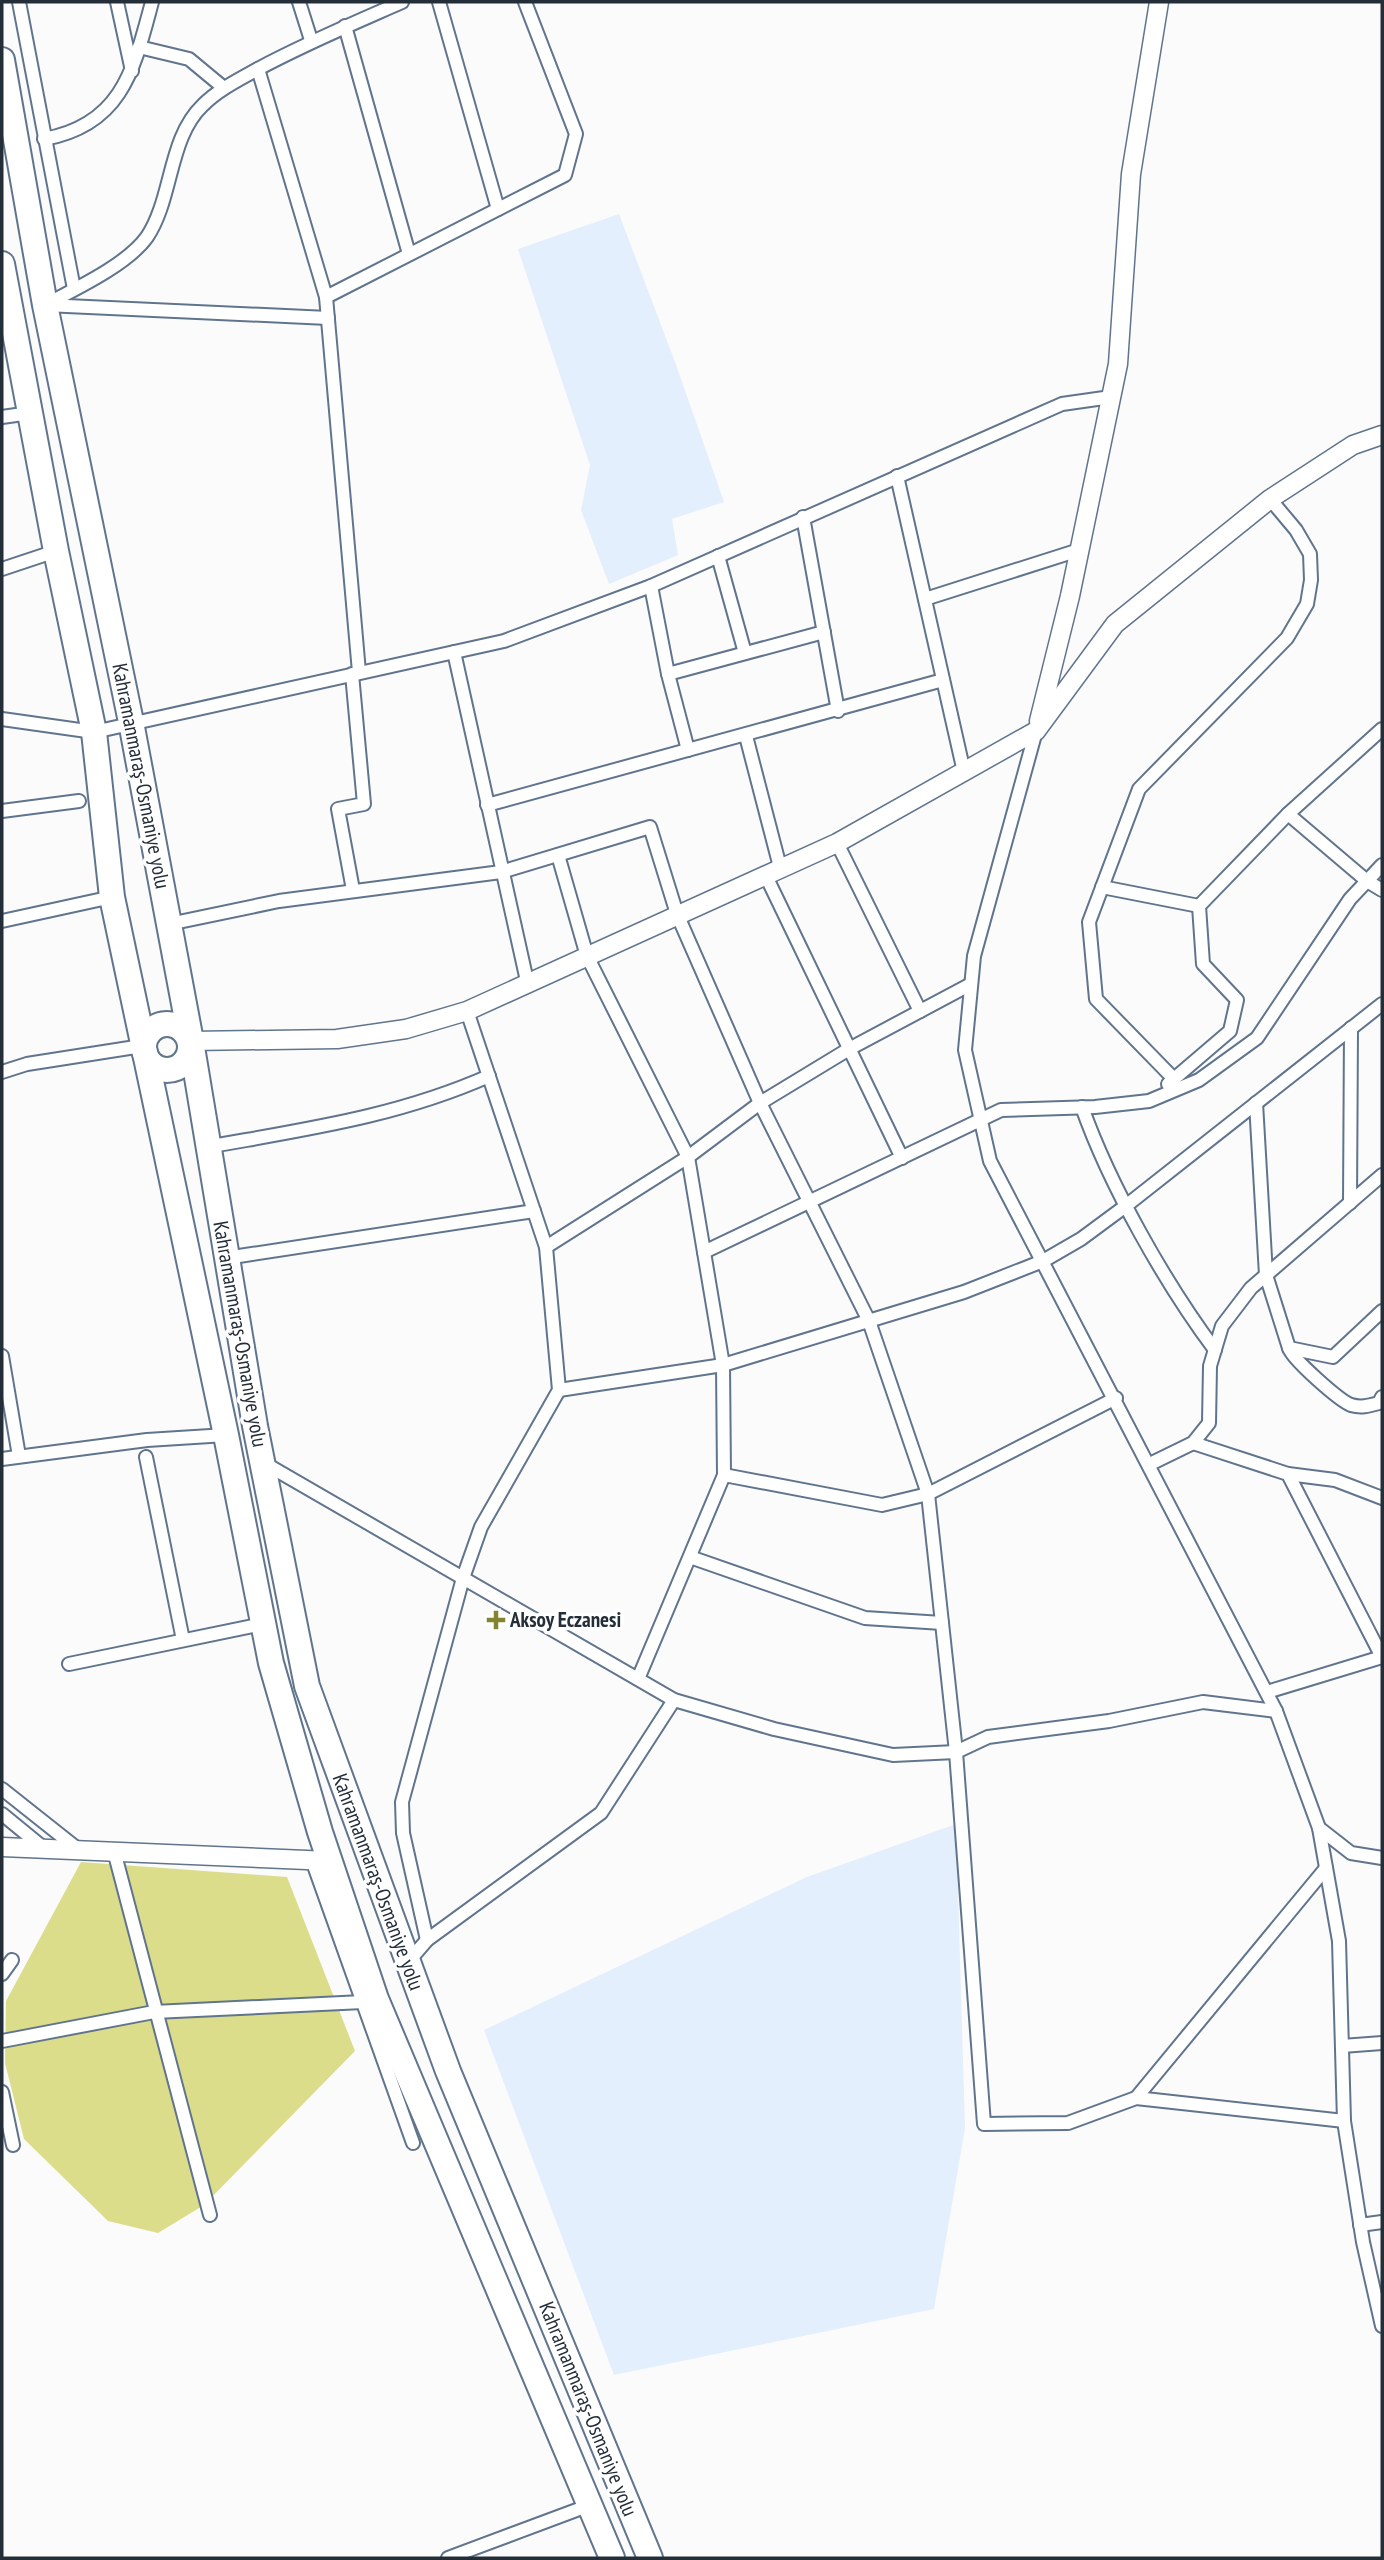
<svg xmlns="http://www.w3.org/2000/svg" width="1384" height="2560" viewBox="0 0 1384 2560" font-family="'PT Sans Narrow',sans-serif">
  <rect width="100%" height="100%" fill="#fbfbfb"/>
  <g fill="#e3effc">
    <polygon points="619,214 675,362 724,502 672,519 678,555 609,584 581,510 590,465 518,249"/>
    <polygon points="956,1824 965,2128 934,2309 614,2375 484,2030 807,1877"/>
  </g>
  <polygon fill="#dbdd8b" points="81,1862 287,1877 355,2051 204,2205 158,2233 108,2221 24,2139 5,2063 6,2001"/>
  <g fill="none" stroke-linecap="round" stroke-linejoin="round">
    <defs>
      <g id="street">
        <polyline points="19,2 74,289"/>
        <polyline points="117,2 132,71"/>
        <polyline points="299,2 311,40"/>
        <polyline points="439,2 498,209"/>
        <polyline points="345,26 409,254"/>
        <polyline points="139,47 189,59 224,88"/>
        <polyline points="258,69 326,297 359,672"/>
        <path d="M44,139C122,125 134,69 152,2"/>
        <polyline points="326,297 565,175 576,134 525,2"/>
        <path d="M45,305C75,289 127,265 147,237C173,198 168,138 203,105C218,90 238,80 256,70C304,44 352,24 402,2"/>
        <polyline points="45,305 328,318"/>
        <polyline points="2,417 30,413"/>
        <polyline points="897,476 964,772"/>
        <polyline points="803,517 838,711"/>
        <polyline points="718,556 745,653"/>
        <polyline points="2,569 56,551"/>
        <polyline points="651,586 668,674 688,750"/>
        <polyline points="925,599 1079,550"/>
        <polyline points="454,652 527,981"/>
        <polyline points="352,674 364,804 338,809 353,890"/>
        <polyline points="668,674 824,632"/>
        <polyline points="2,719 94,732 504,641 651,586 1062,404 1111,397"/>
        <polyline points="1036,731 974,956 965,1050 990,1161 1276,1711 1319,1828 1339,1941 1344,2121 1363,2242 1382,2326"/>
        <polyline points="746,736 780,867"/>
        <polyline points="487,805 943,680"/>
        <polyline points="2,811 79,801"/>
        <polyline points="1288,814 1367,881 1382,890"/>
        <polyline points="837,843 920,1011"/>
        <polyline points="558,855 587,956 688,1157 723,1365 724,1475 638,1679"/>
        <polyline points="765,874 902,1158"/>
        <polyline points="1102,887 1199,906"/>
        <polyline points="2,921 112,897"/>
        <polyline points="169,924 279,901 501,872 650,827 677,914 760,1103 869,1321 928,1494 956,1752 984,2124 1068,2123 1136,2098 1344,2121"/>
        <polyline points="2,1072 27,1064 142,1046"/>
        <polyline points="1174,1079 1096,999 1089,922 1139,789 1287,638 1307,604 1311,580 1310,554 1296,530 1270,499"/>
        <polyline points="1168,1084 1230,1031 1237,1000 1203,964 1199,906 1288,814 1382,729"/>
        <polyline points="1256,1103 1266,1275 1289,1348 1333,1357 1382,1311"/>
        <path d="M1082,1107C1110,1186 1165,1283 1215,1350"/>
        <path d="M207,1147C306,1129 396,1117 489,1076"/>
        <polyline points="1350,1203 1351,1028"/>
        <polyline points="546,1247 688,1157 760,1103 849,1049 971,984"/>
        <polyline points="704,1252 1001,1110 1095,1107 1149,1101 1199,1080 1257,1038 1350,899 1382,865"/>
        <polyline points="226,1258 534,1211"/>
        <path d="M1289,1348C1292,1359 1340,1401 1351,1405C1361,1408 1368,1406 1379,1403L1382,1397"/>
        <polyline points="2,1356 19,1456"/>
        <polyline points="559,1390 723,1365 964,1292 1043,1261 1081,1239 1127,1205 1382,1004"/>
        <polyline points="1193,1443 1288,1474 1382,1657"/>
        <polyline points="146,1457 183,1640"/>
        <polyline points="2,1459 147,1440 226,1435"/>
        <polyline points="264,1463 674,1700 774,1729 893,1755 956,1752 988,1737 1109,1721 1203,1702 1276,1711"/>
        <polyline points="1150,1464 1193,1443 1209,1423 1210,1366 1222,1326 1251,1288 1382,1175"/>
        <polyline points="1288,1474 1335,1480 1382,1498"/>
        <polyline points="724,1475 882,1505 928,1494 1116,1398"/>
        <polyline points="690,1557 865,1618 942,1623"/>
        <polyline points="69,1664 263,1624"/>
        <polyline points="1267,1692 1382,1657"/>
        <polyline points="2,1789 79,1850"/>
        <polyline points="2,1814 46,1850"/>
        <polyline points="1319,1828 1351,1853 1382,1858"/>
        <polyline points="114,1851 210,2215"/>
        <polyline points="312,1860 413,2143"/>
        <polyline points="427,1940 403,1833 402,1802 463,1578 481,1527 559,1390 546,1247 467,1011"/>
        <polyline points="408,1962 427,1940 601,1813 674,1700"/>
        <polyline points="2,1974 12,1960"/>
        <polyline points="2,2041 154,2012 363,2002"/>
        <polyline points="1342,2046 1382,2043"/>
        <polyline points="2,2092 13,2145"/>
        <polyline points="1136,2098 1326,1868"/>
        <polyline points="1360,2225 1382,2222"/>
        <polyline points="448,2558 590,2505"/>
      </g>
      <g id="secondary">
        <polyline points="1039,721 1070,596 1118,364 1131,174 1159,2"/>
        <polyline points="191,1041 337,1039 406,1029 467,1011 837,843 1036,731 1115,624 1270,499 1353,445 1382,435"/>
        <polyline points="2,1847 330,1861"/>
      </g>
      <g id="highway">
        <polyline points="2,60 45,305 131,722 191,1041 255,1426 307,1686 448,2071 650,2558"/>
        <polyline points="2,264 56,551 94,732 112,897 226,1435 271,1663 320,1832 376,1999 612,2558"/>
        <circle cx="167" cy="1047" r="23"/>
      </g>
    </defs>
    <use href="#street" stroke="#60758d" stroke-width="16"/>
    <use href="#secondary" stroke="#60758d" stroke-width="21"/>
    <use href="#highway" stroke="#60758d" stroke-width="28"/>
    <use href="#street" stroke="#fff" stroke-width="12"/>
    <use href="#secondary" stroke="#fff" stroke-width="18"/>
    <use href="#highway" stroke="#fff" stroke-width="24"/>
  </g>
  <path fill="#83842d" stroke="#fff" stroke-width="2.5" d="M492.5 1609.5h7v7h7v7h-7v7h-7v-7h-7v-7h7z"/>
  <g text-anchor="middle" stroke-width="7" stroke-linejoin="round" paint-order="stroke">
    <g font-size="21" fill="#242e38" stroke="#fff">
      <text transform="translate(141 776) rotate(79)" y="7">Kahramanmaraş-Osmaniye yolu</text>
      <text transform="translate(240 1334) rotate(80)" y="7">Kahramanmaraş-Osmaniye yolu</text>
      <text transform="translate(378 1882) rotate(70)" y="7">Kahramanmaraş-Osmaniye yolu</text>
      <text transform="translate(588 2409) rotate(68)" y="7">Kahramanmaraş-Osmaniye yolu</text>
    </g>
    <g font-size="21" font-weight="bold" fill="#242e38" stroke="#fff" text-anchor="start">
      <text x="510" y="1627">Aksoy Eczanesi</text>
    </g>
  </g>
  <rect width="1384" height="2560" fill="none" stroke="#242e38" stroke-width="7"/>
</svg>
